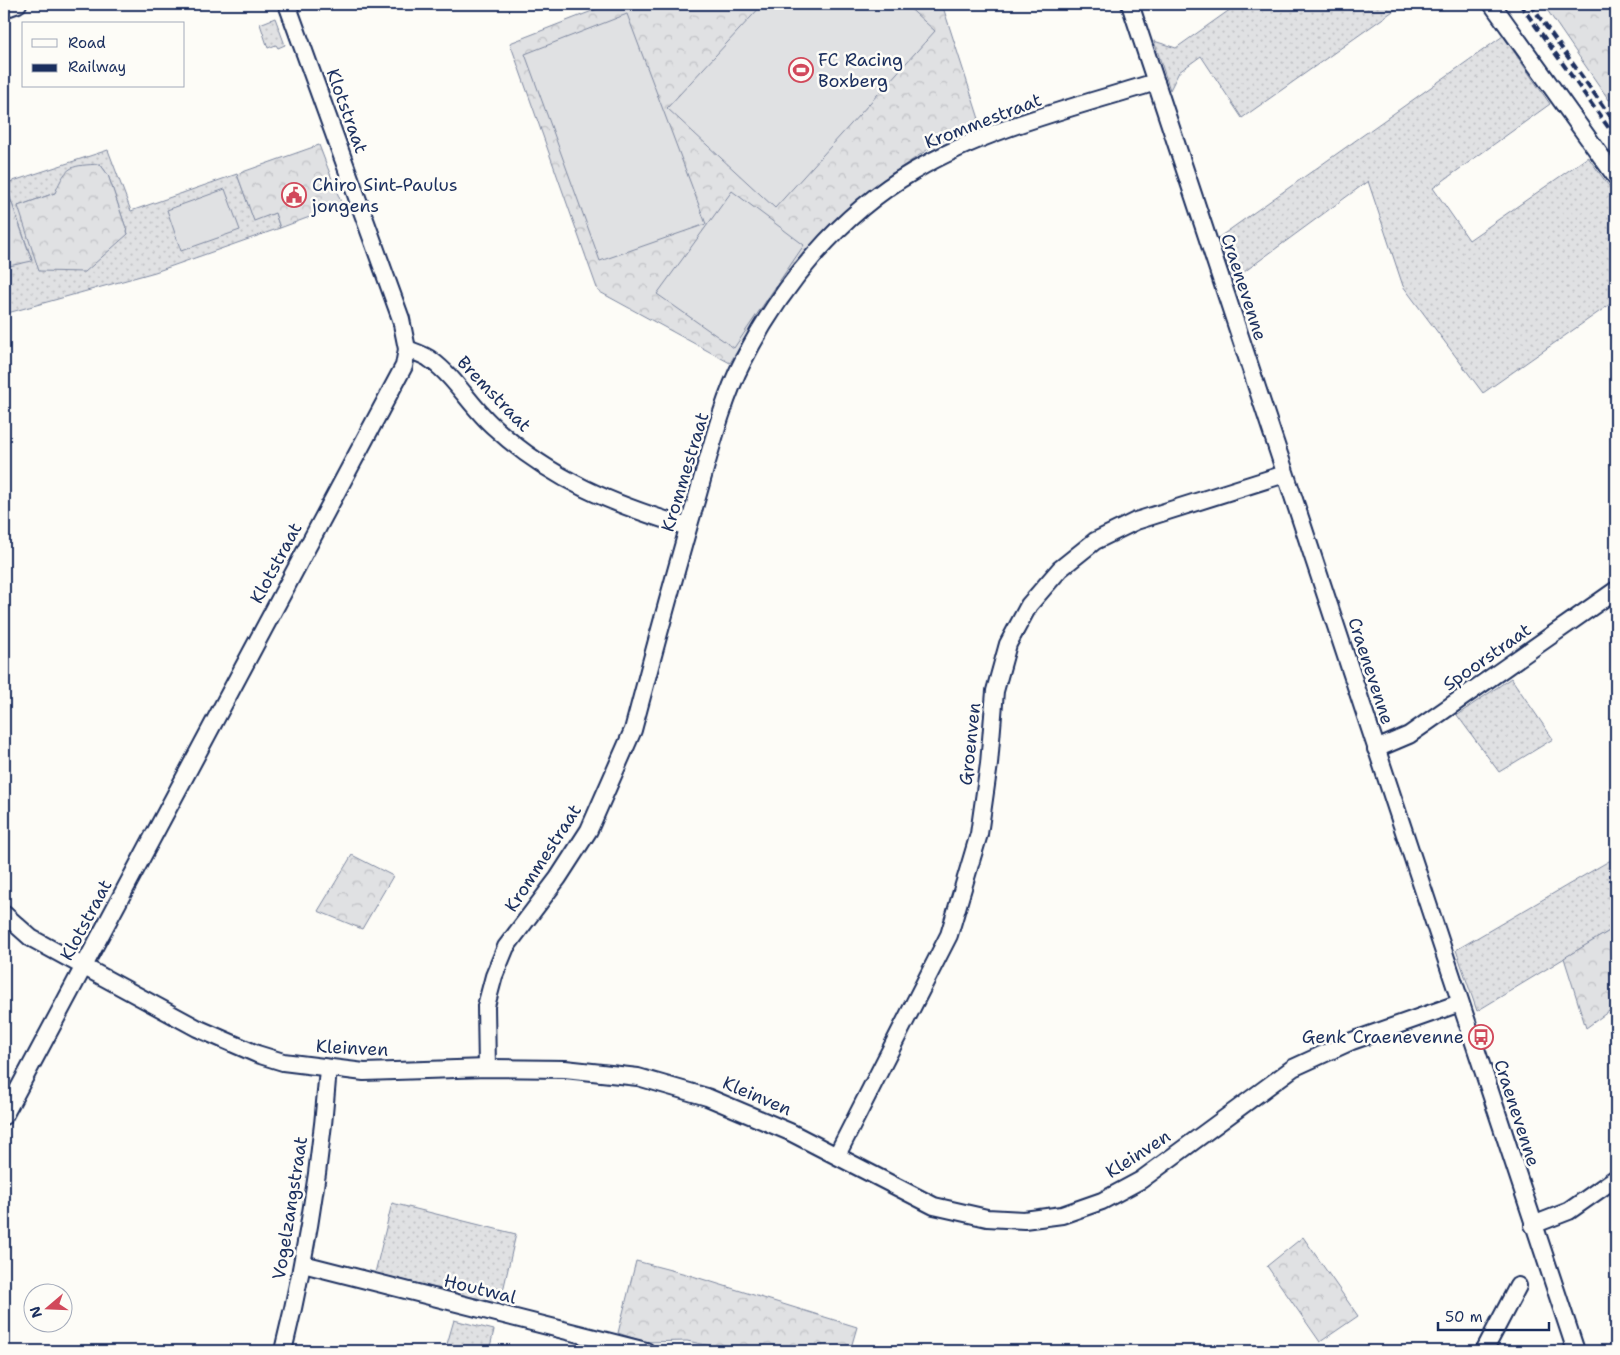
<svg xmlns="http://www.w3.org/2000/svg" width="1620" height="1355" viewBox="0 0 1620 1355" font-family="'Shantell Sans',sans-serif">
  <defs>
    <pattern id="grass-dots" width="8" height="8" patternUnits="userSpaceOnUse" patternTransform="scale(1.25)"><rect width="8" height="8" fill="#e0e1e3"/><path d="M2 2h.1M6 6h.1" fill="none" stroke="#c0c1c5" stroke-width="1.8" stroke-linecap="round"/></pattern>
    <pattern id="forest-crowns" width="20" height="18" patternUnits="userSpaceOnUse" patternTransform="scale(1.25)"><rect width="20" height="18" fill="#e0e1e3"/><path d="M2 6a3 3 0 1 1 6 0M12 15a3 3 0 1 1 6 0" fill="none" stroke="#c0c1c5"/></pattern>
  </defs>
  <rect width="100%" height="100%" fill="#fdfcf7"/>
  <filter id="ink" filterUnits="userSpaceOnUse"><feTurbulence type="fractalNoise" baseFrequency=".02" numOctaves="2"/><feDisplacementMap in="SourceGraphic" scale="10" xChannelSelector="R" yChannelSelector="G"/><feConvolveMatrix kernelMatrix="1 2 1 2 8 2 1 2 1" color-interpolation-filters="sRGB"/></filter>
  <g filter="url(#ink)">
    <g fill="url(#grass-dots)" stroke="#7e88a0" fill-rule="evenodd">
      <polygon points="1238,4 1403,4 1242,118 1201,56 1179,72 1170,90 1154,41 1176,48"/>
      <polygon points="275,18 285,45 278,48 276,45 268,48 260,24"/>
      <polygon points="1503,36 1550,104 1433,188 1469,240 1588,157 1616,196 1616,300 1483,393 1403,286 1368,181 1233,280 1218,238"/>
      <path d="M108,150L131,211L237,174L254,220L275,213L280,228L155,272L4,314V267L32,260L9,195L4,193V184ZM100,164L108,175L128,234L18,206L55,193Z"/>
      <polygon points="1511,678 1553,739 1499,772 1457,715"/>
      <polygon points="1616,857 1616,927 1477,1011 1456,950"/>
      <polygon points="392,1203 516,1234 500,1304 375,1273"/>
      <polygon points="454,1320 494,1330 489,1351 445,1351"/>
    </g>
    <g fill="url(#forest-crowns)" stroke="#7e88a0">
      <polygon points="610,4 942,4 980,122 930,148 881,181 817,239 781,279 730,363 598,291 510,43"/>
      <polygon points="1543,4 1616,4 1616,96 1609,100"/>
      <polygon points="319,145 342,205 280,228 275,213 254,221 237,174"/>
      <path d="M100,164L108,175L128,234L85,272L39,271L18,206L55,193C67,164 71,166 100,164Z"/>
      <polygon points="4,193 9,195 32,261 4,267"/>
      <polygon points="352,855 393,876 362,929 318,911"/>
      <polygon points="1616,927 1616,1006 1586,1028 1564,958"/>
      <polygon points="1303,1237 1358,1316 1320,1342 1267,1266"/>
      <polygon points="636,1261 686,1274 857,1327 850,1351 735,1351 687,1341 645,1342 618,1333"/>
    </g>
    <g fill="#e0e1e3" stroke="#7e88a0">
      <polygon points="763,4 905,4 935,31 775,208 667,108"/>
      <polygon points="627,14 706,224 600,261 525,54"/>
      <polygon points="225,189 240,230 181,251 167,210"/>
      <polygon points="732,191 804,245 734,348 657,294"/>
    </g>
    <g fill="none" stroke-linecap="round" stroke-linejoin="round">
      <defs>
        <g id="minor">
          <polyline points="1130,4 1576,1351"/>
          <polyline points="1492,4 1616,177"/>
          <polyline points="4,9 18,4"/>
          <path d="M407,349C415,352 425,355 431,360C456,378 471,407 494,427C551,480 615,505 688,527"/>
          <polyline points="1376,749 1409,735 1616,590"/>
          <polyline points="4,914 31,938 197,1028 257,1054 283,1062 364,1072 487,1068 565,1069 638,1077 707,1097 790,1132 934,1206 987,1218 1024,1220 1062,1215 1102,1201 1141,1180 1293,1068 1352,1041 1460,1003"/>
          <path d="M487,1068L486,1006L494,976L506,947L558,878L589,830L633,730C654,651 675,572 698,494C710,452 723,399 743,361C781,286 840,214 914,171C987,128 1075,107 1156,82"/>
          <polyline points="4,1116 404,366 407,349 401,319 287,4"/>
          <polyline points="837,1155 949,935 979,834 989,764 995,691 1008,644 1029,605 1060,569 1095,541 1136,521 1285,474"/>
          <polyline points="1533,1225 1569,1211 1616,1178"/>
          <polyline points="303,1264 646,1351"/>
          <path d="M283,1351C306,1258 321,1164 328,1069"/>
          <polyline points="1484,1351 1518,1286"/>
        </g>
      </defs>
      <use href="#minor" stroke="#1b2f5e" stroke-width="20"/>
      <use href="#minor" stroke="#fdfcf7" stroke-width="16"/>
      <g stroke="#1b2f5e" stroke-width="4" stroke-dasharray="8 4" stroke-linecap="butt">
        <polyline points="1520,4 1616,138"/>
        <polyline points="1530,4 1616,124"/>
      </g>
    </g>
  </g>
  <defs>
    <symbol id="stadium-ring" viewBox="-11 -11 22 22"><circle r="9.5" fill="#fdfcf7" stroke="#d1495b" stroke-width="1.5"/><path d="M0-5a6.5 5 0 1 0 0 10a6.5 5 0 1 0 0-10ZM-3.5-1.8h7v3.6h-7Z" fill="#d1495b"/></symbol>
    <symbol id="civic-ring" viewBox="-11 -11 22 22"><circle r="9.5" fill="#fdfcf7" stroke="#d1495b" stroke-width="1.5"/><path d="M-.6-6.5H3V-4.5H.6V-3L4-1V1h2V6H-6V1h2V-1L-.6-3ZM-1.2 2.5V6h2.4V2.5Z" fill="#d1495b"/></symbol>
    <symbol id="bus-ring" viewBox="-11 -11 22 22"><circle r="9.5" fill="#fdfcf7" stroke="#d1495b" stroke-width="1.5"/><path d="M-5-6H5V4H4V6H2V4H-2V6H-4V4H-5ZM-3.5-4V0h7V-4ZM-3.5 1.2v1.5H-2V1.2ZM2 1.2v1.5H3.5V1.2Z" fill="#d1495b"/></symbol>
  </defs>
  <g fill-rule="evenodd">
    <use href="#stadium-ring" x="787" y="56" width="28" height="28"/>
    <use href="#civic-ring" x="280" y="181" width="28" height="28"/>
    <use href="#bus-ring" x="1467" y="1023" width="28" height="28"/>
  </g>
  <g text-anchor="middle" stroke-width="5" stroke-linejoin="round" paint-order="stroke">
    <g font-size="18" fill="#1b2f5e" stroke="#fdfcf7" text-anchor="start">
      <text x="818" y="66">FC Racing<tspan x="818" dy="21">Boxberg</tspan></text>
      <text x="312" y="191">Chiro Sint-Paulus<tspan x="312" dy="21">jongens</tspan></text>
      <text x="1464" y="1043" text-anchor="end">Genk Craenevenne</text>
    </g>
    <g font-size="18" fill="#1b2f5e" stroke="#fdfcf7">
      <text transform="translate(347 111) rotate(70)" y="6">Klotstraat</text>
      <text transform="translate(983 121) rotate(-21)" y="6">Krommestraat</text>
      <text transform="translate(1244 287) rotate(72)" y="6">Craenevenne</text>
      <text transform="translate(494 394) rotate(46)" y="6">Bremstraat</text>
      <text transform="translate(685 472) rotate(-73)" y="6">Krommestraat</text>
      <text transform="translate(276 563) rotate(-62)" y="6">Klotstraat</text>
      <text transform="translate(1487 657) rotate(-35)" y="6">Spoorstraat</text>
      <text transform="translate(1371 671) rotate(72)" y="6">Craenevenne</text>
      <text transform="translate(970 744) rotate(-84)" y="6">Groenven</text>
      <text transform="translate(543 858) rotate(-57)" y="6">Krommestraat</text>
      <text transform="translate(86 920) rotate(-62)" y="6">Klotstraat</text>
      <text transform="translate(352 1048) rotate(3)" y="6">Kleinven</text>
      <text transform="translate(757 1096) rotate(23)" y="6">Kleinven</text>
      <text transform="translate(1517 1113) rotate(72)" y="6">Craenevenne</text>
      <text transform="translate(1138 1154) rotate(-33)" y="6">Kleinven</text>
      <text transform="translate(290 1208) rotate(-81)" y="6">Vogelzangstraat</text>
      <text transform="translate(480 1289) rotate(14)" y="6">Houtwal</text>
    </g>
  </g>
  <rect width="1620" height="1355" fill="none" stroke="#fdfcf7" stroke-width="20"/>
  <rect x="10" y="10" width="1600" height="1335" fill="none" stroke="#1b2f5e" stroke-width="2" filter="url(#ink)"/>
  <rect x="22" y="22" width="162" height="65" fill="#fdfcf7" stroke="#a3aaba"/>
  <rect x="32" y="39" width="25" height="8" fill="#fdfcf7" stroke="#a3aaba"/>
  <text x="68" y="48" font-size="15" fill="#1b2f5e">Road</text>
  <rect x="32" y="64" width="25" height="8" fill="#1b2f5e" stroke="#a3aaba"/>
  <text x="68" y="72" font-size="15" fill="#1b2f5e">Railway</text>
  <g transform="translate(48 1308) rotate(251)"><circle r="24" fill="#fdfcf7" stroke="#a3aaba"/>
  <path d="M0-4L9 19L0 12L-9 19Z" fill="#d1495b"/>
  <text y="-8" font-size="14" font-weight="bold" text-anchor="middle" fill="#1b2f5e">N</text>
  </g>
  <path d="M1438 1322v8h111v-8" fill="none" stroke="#1b2f5e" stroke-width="2.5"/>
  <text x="1445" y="1322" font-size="15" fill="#1b2f5e" stroke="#fdfcf7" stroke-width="4" paint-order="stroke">50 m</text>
</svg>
